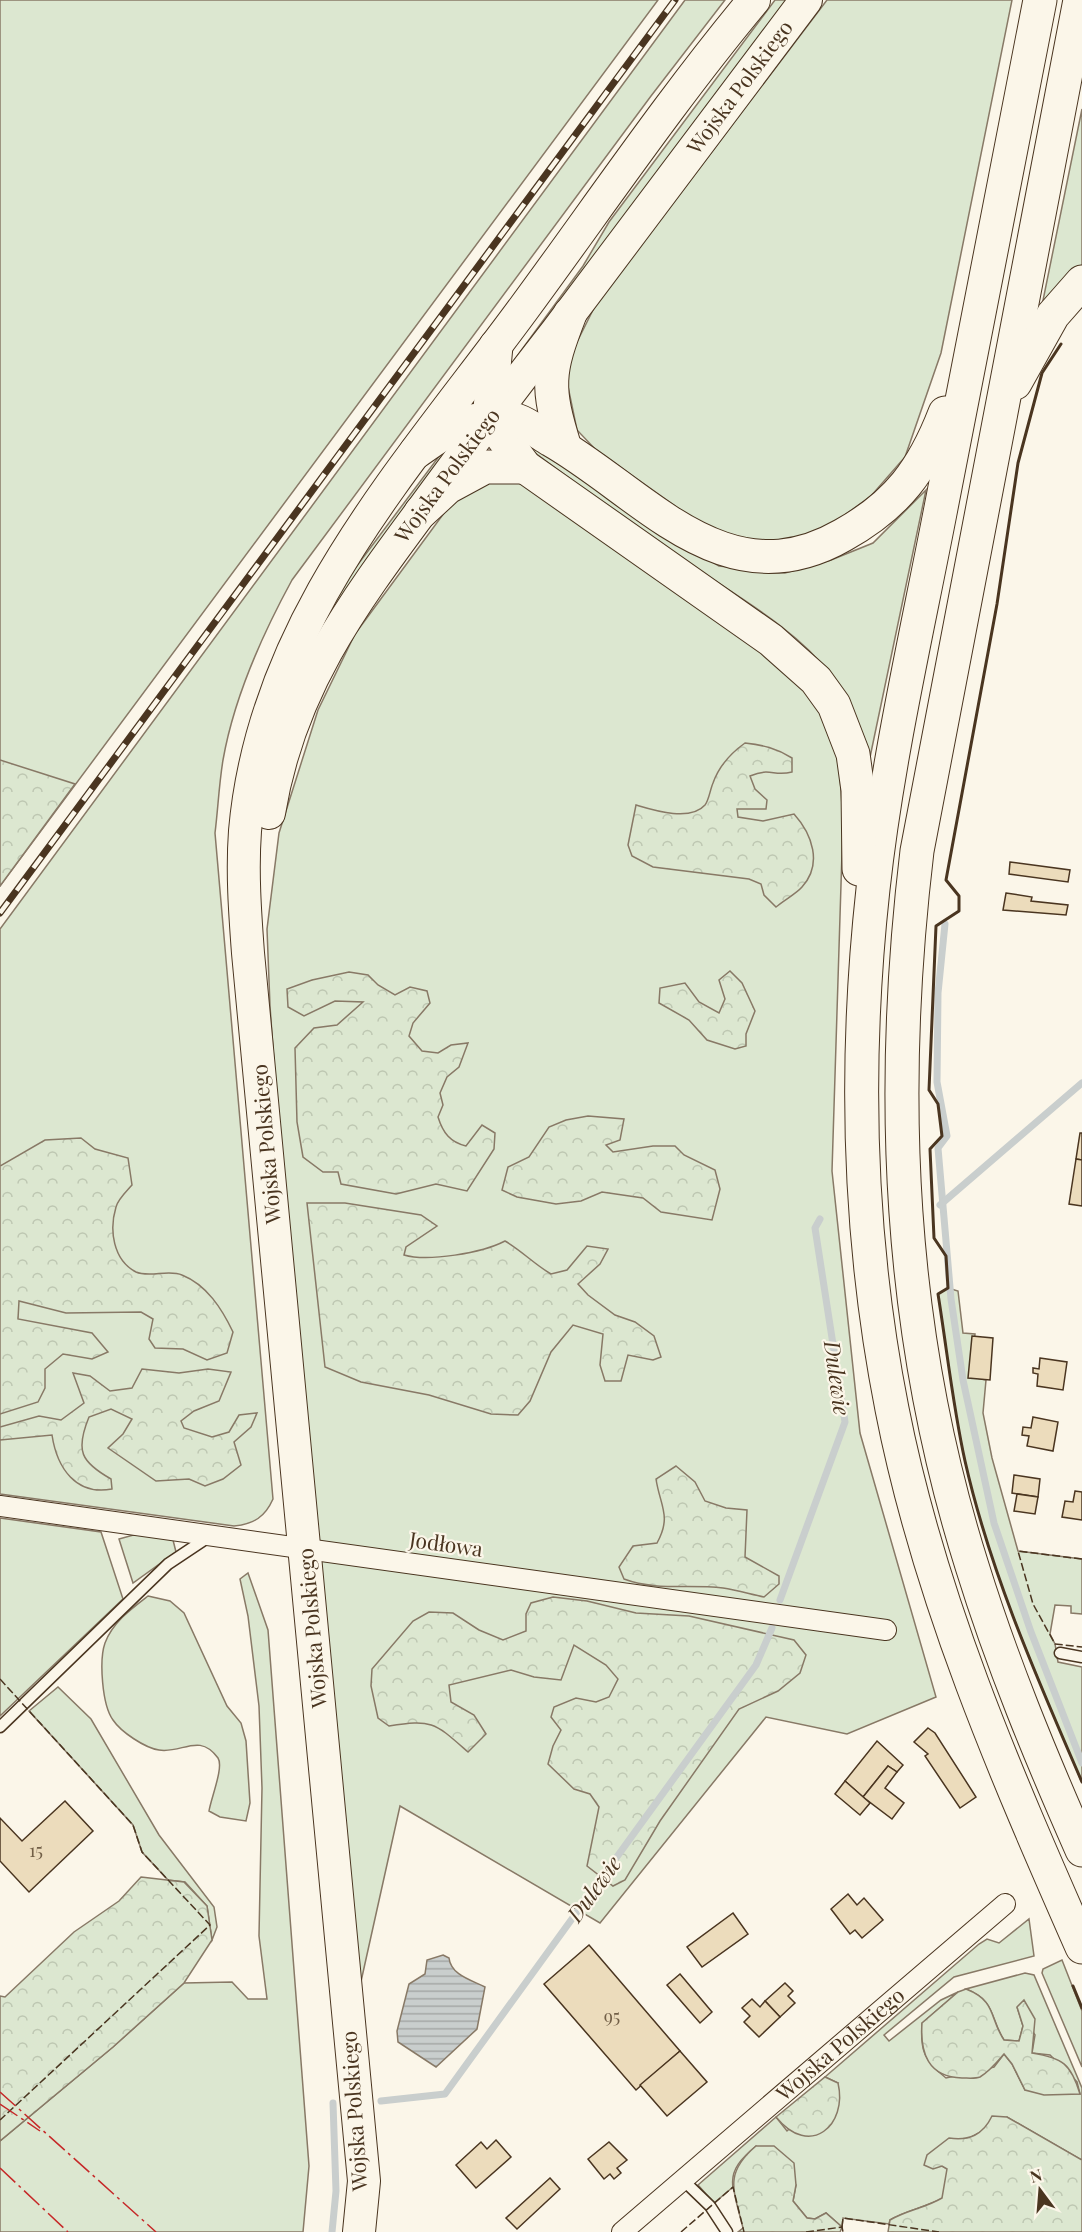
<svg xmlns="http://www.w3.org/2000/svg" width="1082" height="2232" viewBox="0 0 1082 2232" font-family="'Playfair Display',serif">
  <defs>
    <pattern id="forest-crowns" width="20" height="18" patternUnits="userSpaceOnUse" patternTransform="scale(1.5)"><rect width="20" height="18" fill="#dce7d0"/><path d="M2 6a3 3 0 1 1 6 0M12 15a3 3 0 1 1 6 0" fill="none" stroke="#bec7b2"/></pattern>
    <pattern id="water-rules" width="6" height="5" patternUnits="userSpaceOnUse" patternTransform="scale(1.5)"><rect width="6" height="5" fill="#c9cecd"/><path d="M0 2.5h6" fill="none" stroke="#a5a8a6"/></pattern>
  </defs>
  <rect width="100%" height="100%" fill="#fbf6e9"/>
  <g fill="#dce7d0" stroke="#887966" stroke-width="1.5">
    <polygon points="0,0 658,0 0,886"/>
    <path d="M685,0H725L651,96L292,580C262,635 234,697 223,760C219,784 218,809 215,833L273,1499C265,1517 254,1524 234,1526L0,1494V929Z"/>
    <polygon points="775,0 789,0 502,387 501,378 583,266 609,222"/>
    <polygon points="827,0 1012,0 941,353 905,457 871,496 824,530 767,545 729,540 692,518 595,449 577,430 566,377 573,350 595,306"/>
    <polygon points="1082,109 1082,266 1040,315"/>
    <polygon points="466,430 302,673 329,608 350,575 452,439"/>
    <path d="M516,431L653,527L719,566L785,573L831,560L873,543L926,490L869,762C862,731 851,702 832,676C795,627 731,593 682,559C628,522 576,483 523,444Z"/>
    <polygon points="511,477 756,644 819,706 839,760 843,821 832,1171 860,1433 936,1697 847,1734 766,1717 600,1923 400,1806 352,2022 308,1541 270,1006 267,929 279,833 318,710 355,634 447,509 475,484"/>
    <path d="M948,1288L958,1291L963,1333L975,1334L971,1377L986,1380L983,1413L992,1458L1018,1551L1082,1559V1614L1071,1613V1606L1055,1605L1050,1634L1055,1644L1058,1662L1082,1667V1783C1038,1678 990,1573 965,1461C953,1407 947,1350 938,1294Z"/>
    <polygon points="0,1518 101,1532 123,1599 0,1716"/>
    <polygon points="137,1534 173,1540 176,1552 133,1583 119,1539"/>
    <polygon points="248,1573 268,1630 309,2166 303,2232 0,2232 0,2141 113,2047 184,1983 232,1982 248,1999 267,1999 259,1936 262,1788 259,1706 248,1616 240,1579"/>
    <path d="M148,1596L170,1601L184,1613L227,1706L241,1723L246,1741L250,1803L246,1821L220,1817L209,1811C211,1798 224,1767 218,1758C199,1732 182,1754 159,1750C145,1748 121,1732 113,1720C102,1705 99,1660 105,1643C113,1622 131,1609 148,1596Z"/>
    <polygon points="58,1687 91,1719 159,1835 214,1907 217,1927 212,1940 207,1906 185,1882 168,1880 142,1852 133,1825 29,1711"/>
    <path d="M1029,1919L1034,1956L954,1977L884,2035L889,2041L941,2000L958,1992L922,2023C920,2050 924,2061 946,2078L994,2067L1004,2054L1012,2064L1025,2090L1080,2094L1077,2082L1050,2055L1032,2053L1035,2035L1017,2007L1023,2026L1019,2041L1004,2040C990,2018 996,2001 966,1989L1025,1973L1034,1975L1082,2088V2160L1007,2117L964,2141L942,2166L948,2169L943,2198C925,2208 906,2210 890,2220L889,2224L843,2218L842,2227L826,2213L815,2219L807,2218L793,2201L796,2185L756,2146C743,2157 730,2169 733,2187L714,2203L698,2185L776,2117L787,2131L838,2083L825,2077L979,1944L987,1939L999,1943Z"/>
    <polygon points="1062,1960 1082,2011 1082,2067 1042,1973 1043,1969"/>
  </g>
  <g fill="url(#forest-crowns)" stroke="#887966" stroke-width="1.5">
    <path d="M745,743C763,745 776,748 792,758V772C773,777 771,767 750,776L755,789L767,800L766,809H737L738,817L763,821L794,814C812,834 823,864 802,887C796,894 784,900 776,907L764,895L761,884L749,879L653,867L632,856L628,845L636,805C653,810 690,822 705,805C709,800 710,790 713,783C719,766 731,753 745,743Z"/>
    <polygon points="0,760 75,784 0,886"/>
    <polygon points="730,971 742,983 755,1011 746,1034 746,1046 735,1049 707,1040 689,1020 659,1003 660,988 685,983 699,1002 719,1013 725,999 719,980"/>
    <path d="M349,972L368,975L378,985L395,995L410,987L427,991L430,1003L413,1023L409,1036L422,1051L438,1053L451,1045L468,1043L459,1067L447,1077L440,1093L443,1105L438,1117C443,1133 450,1142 466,1146L482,1125L495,1133L494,1149L467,1191L436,1184L396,1194L341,1184L338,1172H323L303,1157L297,1122L295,1048L314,1028L337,1025L363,1002L335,1001L304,1016L288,1007L287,989L312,980Z"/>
    <polygon points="588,1116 624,1119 620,1140 606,1145 613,1152 653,1146 675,1146 684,1155 715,1170 720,1189 712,1220 661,1212 643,1198 602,1192 581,1201 556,1204 517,1197 502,1190 508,1167 529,1157 549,1127 566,1120"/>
    <path d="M81,1138L95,1149L128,1158L132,1185C127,1191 118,1199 116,1207C109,1230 113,1260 136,1272C149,1278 169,1269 182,1275C207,1285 222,1309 233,1332L227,1353L207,1360L183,1349L155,1348L149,1339L153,1319L141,1312L66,1313L19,1301L18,1319L92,1333L108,1352L92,1359L63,1354L45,1369V1388L38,1402L0,1414V1166L45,1140Z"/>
    <path d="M307,1203H345L421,1215L437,1226L406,1247L404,1255C428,1262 482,1253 505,1241C522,1251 534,1264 551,1274L567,1270L587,1246L608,1249L600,1264L578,1284L588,1295L615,1315L635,1322L654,1336L661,1357L653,1360L628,1355L621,1381H605L600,1365L603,1334L573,1325L551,1352L530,1401L518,1415L491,1414L429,1395L361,1382L325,1367Z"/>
    <path d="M142,1369L179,1373L208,1369L231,1372L219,1401L194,1411L181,1421L184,1428L212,1437L229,1432L239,1415L257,1413L251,1427L234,1442L241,1465L223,1479L205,1486L189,1479L156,1481L108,1448L123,1434L132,1419L111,1409L89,1417C75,1451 81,1462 111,1479L112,1489C76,1496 57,1468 52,1435L0,1440V1427L39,1416L61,1420L84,1403L73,1373L90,1376L110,1391L132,1388Z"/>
    <path d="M676,1466L695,1482L705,1501L726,1508L747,1510L745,1557L779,1576V1584L764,1597C750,1594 736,1590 723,1588C689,1584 656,1591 624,1579L619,1567L633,1546L657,1543C672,1516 660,1506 656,1479Z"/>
    <path d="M553,1597L587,1601L636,1613L689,1616L794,1640L806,1655L800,1673L778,1691L739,1709L660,1821L625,1880L613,1886L587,1866L599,1807L590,1794L574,1789L548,1764L553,1746L561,1730L551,1717L554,1707L576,1698L596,1702L609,1697L618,1679L606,1665L574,1645L561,1680L534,1677L511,1670L449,1685L451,1702L474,1715L486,1734L468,1752C435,1723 433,1719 389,1726L378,1718L371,1686L372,1669L413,1621L429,1612L453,1613L479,1630L503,1640L526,1631V1614L531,1603Z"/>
    <polygon points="141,1877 184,1882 207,1906 212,1940 184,1983 113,2047 0,2141 0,1996 5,1997 74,1932 119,1901"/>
    <path d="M966,1989C997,2001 989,2018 1004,2040L1019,2041L1023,2026L1017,2007L1024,2000L1035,2019L1032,2053C1063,2058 1071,2064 1080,2094L1044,2095L1025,2090L1012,2064L1004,2054C997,2062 990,2071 980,2077C975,2079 968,2078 962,2078C928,2077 920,2053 922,2023L958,1992Z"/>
    <path d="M825,2077L838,2083C848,2125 810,2159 776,2117Z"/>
    <path d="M992,2116L1007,2117L1082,2160V2232H888L890,2220C907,2210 925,2208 942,2198L947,2169L942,2166L933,2169L924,2165L927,2155L949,2138C969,2141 983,2135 992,2116Z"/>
    <path d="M756,2146H774L794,2163L796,2185L793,2201L807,2218L815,2219L826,2213L842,2227L840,2232H738L743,2228C734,2191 723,2174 756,2146Z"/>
  </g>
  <path fill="url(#water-rules)" stroke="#887966" stroke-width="1.5" d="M443,1955L449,1958C451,1975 471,1980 485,1987L477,2029L436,2067L398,2042L397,2031L409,1984L425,1974L427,1960Z"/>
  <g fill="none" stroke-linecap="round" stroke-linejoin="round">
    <g stroke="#c9cecd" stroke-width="7">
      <polyline points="945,924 938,993 937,1082 947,1136 938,1148 951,1299 963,1380 994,1523 1031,1632 1082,1763"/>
      <polyline points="940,1205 1082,1083"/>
      <polyline points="780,1600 845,1422 815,1228 820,1219"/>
      <polyline points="381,2101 445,2094 756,1665 772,1628"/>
      <polyline points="332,2232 336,2191 333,2103"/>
    </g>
  </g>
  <g fill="#ecdcbc" stroke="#4a3520" stroke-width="1.5">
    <polygon points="1010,862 1070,870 1068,882 1009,874"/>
    <polygon points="1006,893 1032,897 1031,901 1068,905 1066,915 1003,910"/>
    <polygon points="1080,1133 1082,1133 1082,1160 1076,1159"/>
    <polygon points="1076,1159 1082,1160 1082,1206 1069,1204"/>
    <polygon points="972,1336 993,1338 990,1380 968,1378"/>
    <polygon points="1040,1358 1067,1362 1063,1390 1037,1386 1038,1374 1033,1373 1033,1368 1039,1369"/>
    <polygon points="1033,1417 1058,1422 1053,1451 1027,1446 1029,1436 1022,1435 1023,1427 1031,1428"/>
    <polygon points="1014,1475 1040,1479 1038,1497 1012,1493"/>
    <polygon points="1075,1491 1082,1492 1082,1520 1062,1517 1065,1501 1073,1502"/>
    <polygon points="1017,1494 1038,1497 1035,1514 1014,1511"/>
    <polygon points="928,1728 935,1733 976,1797 960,1808 925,1756 928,1754 914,1742"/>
    <polygon points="877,1741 903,1765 897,1772 888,1766 863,1797 845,1781"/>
    <polygon points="888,1766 897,1772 885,1788 904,1803 892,1819 863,1797"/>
    <polygon points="845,1781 870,1803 860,1815 835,1794"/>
    <polygon points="65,1801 93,1831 29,1892 0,1861 0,1818 22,1841"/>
    <polygon points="848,1894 857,1905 864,1898 883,1920 862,1938 855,1930 850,1934 831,1909"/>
    <polygon points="733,1913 748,1934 702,1967 687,1947"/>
    <polygon points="589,1945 680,2051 636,2090 544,1984"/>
    <polygon points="680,1974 712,2012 700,2023 667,1985"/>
    <polygon points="785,1983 793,1991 788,1996 795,2003 780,2017 765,2001"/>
    <polygon points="752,1999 760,2007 765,2001 780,2017 759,2037 744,2022 750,2016 742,2008"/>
    <polygon points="680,2051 707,2082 667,2116 640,2085"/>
    <polygon points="496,2140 511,2157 476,2188 456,2165 481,2142 487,2149"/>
    <polygon points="609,2142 627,2160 617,2168 621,2173 614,2179 610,2174 604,2179 588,2159"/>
    <polygon points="550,2178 560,2189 517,2229 506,2218"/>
  </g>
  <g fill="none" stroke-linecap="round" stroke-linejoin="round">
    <defs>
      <g id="service">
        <polyline points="1060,1653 1082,1657"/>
        <polyline points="0,1727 168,1564 210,1536"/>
        <polyline points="683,2180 710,2206 727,2232"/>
      </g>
      <g id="minor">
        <polyline points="0,1506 886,1630"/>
        <path id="s1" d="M622,2232L1005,1904"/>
      </g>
      <g id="primary">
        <path id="s2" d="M269,813C289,690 351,606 423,509C467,449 511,390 557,331C641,221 723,110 806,0"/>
        <path d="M359,2232L364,2181L248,953C245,913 242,872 245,831C263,621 405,470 524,308C599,206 673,97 754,0"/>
      </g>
      <g id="motorway">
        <path d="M1040,0C1007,171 974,342 940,513C916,637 887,762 873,889C854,1062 858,1237 892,1409C929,1598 1005,1772 1082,1947"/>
        <path d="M1080,0L917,851C888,1093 898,1332 972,1566C1002,1663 1041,1757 1082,1850"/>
        <polyline points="496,346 489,419 525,467 771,640 816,680 834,705 853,754 858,790 859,869"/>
        <polyline points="1015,383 1053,315 1082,282"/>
        <path d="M565,448C546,387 547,373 570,314"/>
        <path d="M416,452C444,433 458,419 493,419C500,419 509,418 516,420C528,424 541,434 551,440C644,493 725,603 843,535C897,505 923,470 945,413"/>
        <polyline points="421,512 448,487 485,467 525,467"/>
      </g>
    </defs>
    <use href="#service" stroke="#4a3520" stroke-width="13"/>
    <use href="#minor" stroke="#4a3520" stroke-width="22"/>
    <use href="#primary" stroke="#4a3520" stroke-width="34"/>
    <use href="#motorway" stroke="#4a3520" stroke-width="35"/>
    <use href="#service" stroke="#fbf6e9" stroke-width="10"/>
    <use href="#minor" stroke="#fbf6e9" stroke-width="20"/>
    <use href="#primary" stroke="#fbf6e9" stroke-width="32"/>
    <use href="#motorway" stroke="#fbf6e9" stroke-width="33"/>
    <defs>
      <polyline id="rail" points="0,913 675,0"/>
    </defs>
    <use href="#rail" stroke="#4a3520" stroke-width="7"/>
    <use href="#rail" stroke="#fbf6e9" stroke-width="4.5" stroke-dasharray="14" stroke-linecap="butt"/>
    <g stroke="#4a3520" stroke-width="1.5" stroke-dasharray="8 3" stroke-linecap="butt">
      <polyline points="1082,1559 1018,1551 1033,1604 1055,1644 1082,1647"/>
      <polyline points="0,1679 133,1825 142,1852 210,1925 0,2120"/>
      <polyline points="842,2227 843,2218 939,2232"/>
      <polyline points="681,2232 733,2187 744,2232"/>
      <polyline points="806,2232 842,2227 843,2232"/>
    </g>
    <g stroke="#4a3520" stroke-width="3">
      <path d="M1061,344L1042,373L1018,463L997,604L946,880L959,896V911L936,926L929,1090L938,1104L942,1136L930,1149L934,1238L946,1256L948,1288L938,1294C947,1350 953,1407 965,1461C990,1572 1037,1678 1082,1782"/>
      <polyline points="1073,1986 1082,2008"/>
    </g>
    <g stroke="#c62828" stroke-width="1.5" stroke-dasharray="21 4.5 3 4.5" stroke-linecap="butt">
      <polyline points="0,2092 156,2232"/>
      <polyline points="0,2104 40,2131"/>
      <polyline points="0,2168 68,2232"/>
    </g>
  </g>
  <g text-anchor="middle" stroke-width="4.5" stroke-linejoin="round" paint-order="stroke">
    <g font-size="18" fill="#725f47">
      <text x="36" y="1857">15</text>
      <text x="612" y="2023">95</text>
    </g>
    <g font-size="21" fill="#4a3520" stroke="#fbf6e9">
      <text dy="7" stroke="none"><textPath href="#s2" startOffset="872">Wojska Polskiego</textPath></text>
      <text dy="7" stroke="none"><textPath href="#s2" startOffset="386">Wojska Polskiego</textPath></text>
      <text transform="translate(267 1144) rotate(-95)" y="7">Wojska Polskiego</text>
      <text transform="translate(446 1545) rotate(8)" y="7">Jodłowa</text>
      <text transform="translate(313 1628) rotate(-95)" y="7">Wojska Polskiego</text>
      <text dy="7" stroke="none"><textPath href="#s1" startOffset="288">Wojska Polskiego</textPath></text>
      <text transform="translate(355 2111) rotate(-94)" y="7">Wojska Polskiego</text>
    </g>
    <g font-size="22" font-style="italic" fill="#4a3520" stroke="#fbf6e9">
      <text transform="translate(837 1378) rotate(82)" y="8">Dulewie</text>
      <text transform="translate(594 1889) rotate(-54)" y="8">Dulewie</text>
    </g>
  </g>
  <g transform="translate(1040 2190) rotate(344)" stroke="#fbf6e9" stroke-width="4.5" paint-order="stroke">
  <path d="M0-4.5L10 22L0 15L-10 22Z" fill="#4a3520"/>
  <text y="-9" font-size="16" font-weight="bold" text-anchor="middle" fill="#4a3520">N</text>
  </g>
</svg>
